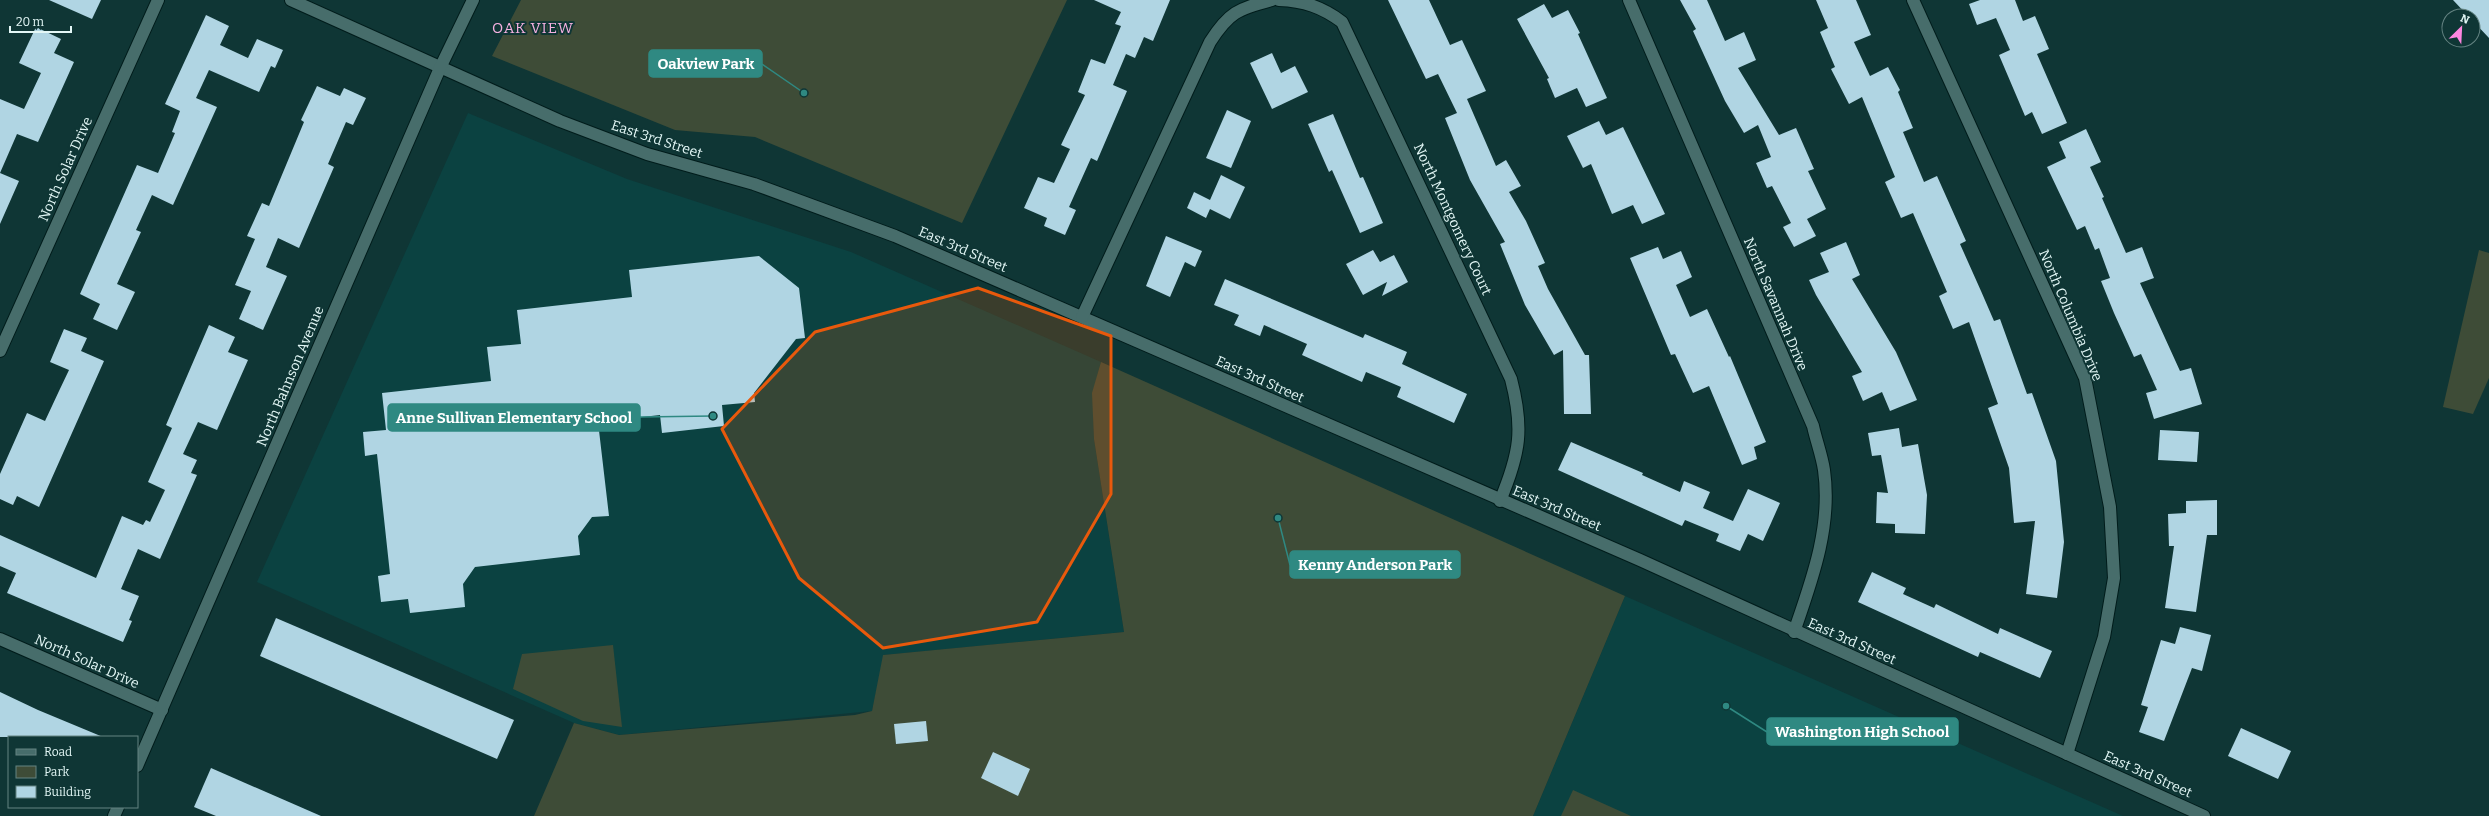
<svg xmlns="http://www.w3.org/2000/svg" width="2489" height="816" viewBox="0 0 2489 816" font-family="Bitter,serif">
  <rect width="100%" height="100%" fill="#0f3635"/>
  <g fill="#0b4241">
    <polygon points="468,113 627,179 851,252 1101,362 1093,392 1094,439 1124,632 884,655 872,711 619,735 574,723 257,582"/>
    <polygon points="1625,596 2123,816 1533,816"/>
  </g>
  <g fill="#3e4c37">
    <polygon points="521,0 1067,0 962,223 755,137 675,130 492,56"/>
    <polygon points="2479,250 2489,253 2489,378 2473,414 2443,407"/>
    <polygon points="1101,362 1625,596 1533,816 534,816 574,723 619,735 855,715 872,711 883,655 1124,632 1094,439 1092,393"/>
    <polygon points="613,645 622,727 583,721 513,689 522,654"/>
    <polygon points="1573,790 1631,816 1561,816"/>
  </g>
  <g fill="#b0d5e3">
    <polygon points="49,0 101,0 92,19"/>
    <polygon points="1094,0 1170,0 1153,41 1144,37 1135,58 1126,54 1113,85 1127,91 1097,161 1091,158 1069,207 1076,210 1065,235 1044,226 1047,218 1024,208 1038,177 1054,183 1070,149 1061,145 1085,95 1078,92 1091,59 1105,64 1121,26 1115,24 1121,12"/>
    <polygon points="1388,0 1429,0 1450,45 1462,40 1486,91 1467,99 1496,166 1506,160 1521,186 1509,192 1526,221 1545,263 1538,266 1548,289 1585,355 1589,355 1591,414 1564,414 1563,350 1554,355 1525,305 1500,244 1505,242 1470,180 1445,118 1457,113 1438,74 1426,79"/>
    <polygon points="1680,0 1707,0 1725,41 1744,32 1756,60 1738,68 1779,135 1796,128 1814,169 1808,171 1826,209 1807,219 1816,236 1794,247 1783,227 1791,223 1772,186 1767,188 1756,163 1771,157 1758,125 1744,133 1725,101 1693,31 1696,29"/>
    <polygon points="1816,0 1856,0 1871,35 1854,42 1870,76 1888,67 1900,90 1898,92 1913,128 1903,132 1924,182 1937,176 1966,241 1960,244 1981,291 1994,321 2000,319 2027,394 2032,393 2056,461 2064,542 2057,598 2026,594 2035,521 2014,523 2009,468 1988,408 1998,404 1969,322 1953,329 1939,296 1947,292 1913,213 1901,218 1885,182 1895,177 1862,97 1849,104 1831,69 1835,67 1820,32 1828,28"/>
    <polygon points="1980,0 2015,0 2023,21 2035,16 2049,49 2037,54 2067,123 2042,134 2032,112 2025,116 1999,55 2010,50 1996,18 1977,25 1969,4"/>
    <polygon points="2453,0 2489,0 2489,38 2473,21 2473,16 2468,16"/>
    <polygon points="1544,4 1552,18 1568,10 1580,33 1578,34 1607,98 1586,107 1577,88 1555,98 1547,79 1549,78 1517,19"/>
    <polygon points="206,15 229,26 220,45 248,58 257,39 283,50 275,68 271,66 259,92 209,70 196,98 217,107 173,205 152,195 136,230 141,232 117,284 135,292 117,330 93,319 100,304 80,294 137,165 158,173 175,133 172,132 180,111 165,104"/>
    <polygon points="36,27 61,39 54,53 74,62 38,142 17,134 0,173 19,181 0,224 0,99 24,109 41,73 19,63"/>
    <polygon points="1272,53 1281,73 1295,66 1308,92 1272,109 1250,63"/>
    <polygon points="317,86 340,96 344,88 366,98 353,125 346,122 328,164 334,167 299,248 278,238 266,267 287,276 263,330 239,319 251,291 235,285 255,239 247,236 262,203 269,206 304,122 301,120"/>
    <polygon points="1227,110 1251,121 1231,168 1206,158"/>
    <polygon points="1333,114 1360,178 1363,177 1383,223 1360,233 1332,170 1329,172 1308,124"/>
    <polygon points="1599,121 1606,135 1623,127 1665,214 1642,224 1633,205 1612,214 1591,164 1583,168 1567,136"/>
    <polygon points="2086,129 2101,162 2090,167 2104,197 2102,198 2126,253 2142,247 2154,278 2140,283 2180,371 2191,368 2202,404 2154,419 2146,393 2157,390 2141,354 2134,357 2114,313 2101,281 2110,278 2099,248 2095,250 2085,226 2077,230 2047,167 2066,158 2059,142"/>
    <polygon points="1221,175 1245,187 1230,219 1210,209 1206,218 1187,208 1194,192 1210,200"/>
    <polygon points="1166,236 1202,251 1195,267 1185,262 1170,297 1146,286"/>
    <polygon points="1846,242 1860,275 1852,279 1896,352 1917,400 1890,411 1882,392 1863,401 1852,376 1862,372 1816,295 1809,280 1829,272 1820,253"/>
    <polygon points="1658,247 1663,259 1681,251 1692,277 1676,285 1690,317 1707,309 1729,357 1730,356 1766,442 1754,447 1757,459 1742,465 1709,386 1693,393 1675,354 1671,355 1630,258"/>
    <polygon points="1373,250 1380,262 1394,255 1408,282 1382,296 1387,282 1363,295 1346,264"/>
    <polygon points="759,256 799,288 805,338 796,339 754,393 755,402 722,405 724,426 662,433 660,415 598,422 609,516 592,517 578,536 580,555 475,567 463,584 465,607 410,613 408,599 381,602 378,576 390,574 377,454 365,456 363,432 386,430 382,393 491,381 487,347 521,344 517,310 632,297 629,270"/>
    <polygon points="1225,279 1363,338 1365,334 1407,352 1402,364 1467,394 1454,423 1397,397 1401,387 1366,372 1362,382 1302,355 1307,344 1264,325 1260,336 1234,325 1239,315 1214,305"/>
    <polygon points="209,325 235,337 228,352 248,360 217,430 198,422 183,454 197,460 191,473 197,475 160,559 138,549 121,589 139,596 129,620 132,621 123,642 7,593 16,573 0,566 0,535 96,578 122,516 143,525 146,520 150,522 165,490 148,482 172,428 166,425"/>
    <polygon points="64,329 87,338 81,351 104,361 39,507 17,496 13,505 0,499 0,474 27,413 45,421 59,391 69,370 50,362"/>
    <polygon points="1899,428 1902,447 1918,444 1927,495 1925,534 1895,533 1895,524 1876,523 1877,492 1888,493 1881,455 1872,456 1868,433"/>
    <polygon points="2160,430 2199,432 2197,462 2158,460"/>
    <polygon points="1571,442 1643,473 1642,475 1680,492 1684,481 1710,492 1703,508 1733,521 1748,489 1780,503 1763,541 1748,534 1740,551 1716,541 1719,534 1685,520 1682,526 1558,470"/>
    <polygon points="2217,500 2217,535 2207,535 2196,612 2165,608 2174,546 2169,546 2168,514 2186,513 2186,501"/>
    <polygon points="1872,572 1906,588 1903,594 1934,608 1936,604 1998,634 2000,628 2052,651 2040,678 1980,652 1978,657 1858,602"/>
    <polygon points="276,618 514,720 497,759 260,656"/>
    <polygon points="2180,627 2211,635 2202,671 2192,668 2164,741 2139,732 2148,707 2141,705 2161,640 2175,644"/>
    <polygon points="0,692 38,710 103,737 0,737"/>
    <polygon points="926,721 928,741 896,744 894,724"/>
    <polygon points="2241,728 2291,751 2278,779 2228,756"/>
    <polygon points="993,752 1030,769 1018,796 981,778"/>
    <polygon points="211,768 321,816 216,816 194,807"/>
  </g>
  <g fill="none" stroke-linecap="round" stroke-linejoin="round">
    <defs>
      <g id="minor">
        <polyline points="291,0 560,121 647,154 754,184 895,236 1640,560 2204,816"/>
        <path d="M1279,0C1304,1 1322,7 1342,22L1511,379C1524,429 1520,453 1500,501"/>
        <path d="M1629,0L1813,426C1816,440 1822,456 1824,470C1832,526 1812,580 1794,632"/>
        <polyline points="1913,0 2085,378 2110,507 2114,578 2104,637 2067,754"/>
        <path d="M1082,317L1210,42C1229,12 1238,9 1272,0"/>
        <polyline points="0,351 158,0"/>
        <polyline points="0,639 162,710"/>
        <polyline points="137,766 440,68 473,0"/>
        <polyline points="114,816 118,807"/>
      </g>
    </defs>
    <use href="#minor" stroke="#001c1b" stroke-width="14"/>
    <use href="#minor" stroke="#476d6b" stroke-width="12"/>
  </g>
  <path fill="#e8590c" fill-opacity="0.2" stroke="#e8590c" stroke-width="3" stroke-linejoin="round" d="M978,288L1111,336V494L1037,622L883,648L799,578L722,429L815,332Z"/>
  <g text-anchor="middle" stroke-width="4" stroke-linejoin="round" paint-order="stroke">
    <g font-size="14" fill="#e3f7f6" stroke="#0f3635">
      <text transform="translate(657 139) rotate(18)" y="5">East 3rd Street</text>
      <text transform="translate(65 169) rotate(-66)" y="5">North Solar Drive</text>
      <text transform="translate(1453 219) rotate(65)" y="5">North Montgomery Court</text>
      <text transform="translate(963 249) rotate(23)" y="5">East 3rd Street</text>
      <text transform="translate(1776 304) rotate(67)" y="5">North Savannah Drive</text>
      <text transform="translate(2071 315) rotate(67)" y="5">North Columbia Drive</text>
      <text transform="translate(290 376) rotate(-67)" y="5">North Bahnson Avenue</text>
      <text transform="translate(1260 379) rotate(24)" y="5">East 3rd Street</text>
      <text transform="translate(1557 508) rotate(23)" y="5">East 3rd Street</text>
      <text transform="translate(1852 641) rotate(24)" y="5">East 3rd Street</text>
      <text transform="translate(87 661) rotate(24)" y="5">North Solar Drive</text>
      <text transform="translate(2148 774) rotate(24)" y="5">East 3rd Street</text>
    </g>
    <g font-size="15" letter-spacing="1" fill="#f4b0e0" stroke="#0f3635">
      <text x="533" y="33">OAK VIEW</text>
    </g>
  </g>
  <path fill="none" stroke="#2f8982" stroke-width="1.5" d="M804 93L762 64M713 416L640 417M1278 518L1290 565M1726 706L1767 732"/>
  <g fill="#2f8982" stroke="#0f3635" stroke-width="1.5">
    <circle cx="804" cy="93" r="4"/>
    <circle cx="713" cy="416" r="4"/>
    <circle cx="1278" cy="518" r="4"/>
    <circle cx="1726" cy="706" r="4"/>
  </g>
  <g fill="#2f8982" stroke="#2f8982" stroke-width="1.5">
    <rect x="649" y="50" width="113" height="27" rx="4"/>
    <rect x="388" y="404" width="252" height="27" rx="4"/>
    <rect x="1290" y="551" width="170" height="27" rx="4"/>
    <rect x="1767" y="718" width="191" height="27" rx="4"/>
  </g>
  <g font-size="15" text-anchor="middle" font-weight="bold" fill="#fff">
    <text x="706" y="69">Oakview Park</text>
    <text x="514" y="423">Anne Sullivan Elementary School</text>
    <text x="1375" y="570">Kenny Anderson Park</text>
    <text x="1862" y="737">Washington High School</text>
  </g>
  <rect x="8" y="736" width="130" height="72" fill="#0f3635" stroke="#648382"/>
  <rect x="16" y="749" width="20" height="6" fill="#476d6b" stroke="#648382"/>
  <text x="44" y="756" font-size="12" fill="#e3f7f6">Road</text>
  <rect x="16" y="766" width="20" height="12" fill="#3e4c37" stroke="#648382"/>
  <text x="44" y="776" font-size="12" fill="#e3f7f6">Park</text>
  <rect x="16" y="786" width="20" height="12" fill="#b0d5e3" stroke="#648382"/>
  <text x="44" y="796" font-size="12" fill="#e3f7f6">Building</text>
  <g transform="translate(2461 28) rotate(24)"><circle r="19" fill="#0f3635" stroke="#648382"/>
  <path d="M0-3L7 15L0 10L-7 15Z" fill="#fe86e0"/>
  <text y="-6" font-size="11" font-weight="bold" text-anchor="middle" fill="#e3f7f6">N</text>
  </g>
  <path d="M10 26v6h61v-6" fill="none" stroke="#e3f7f6" stroke-width="2"/>
  <text x="16" y="26" font-size="12" fill="#e3f7f6" stroke="#0f3635" stroke-width="3" paint-order="stroke">20 m</text>
</svg>
